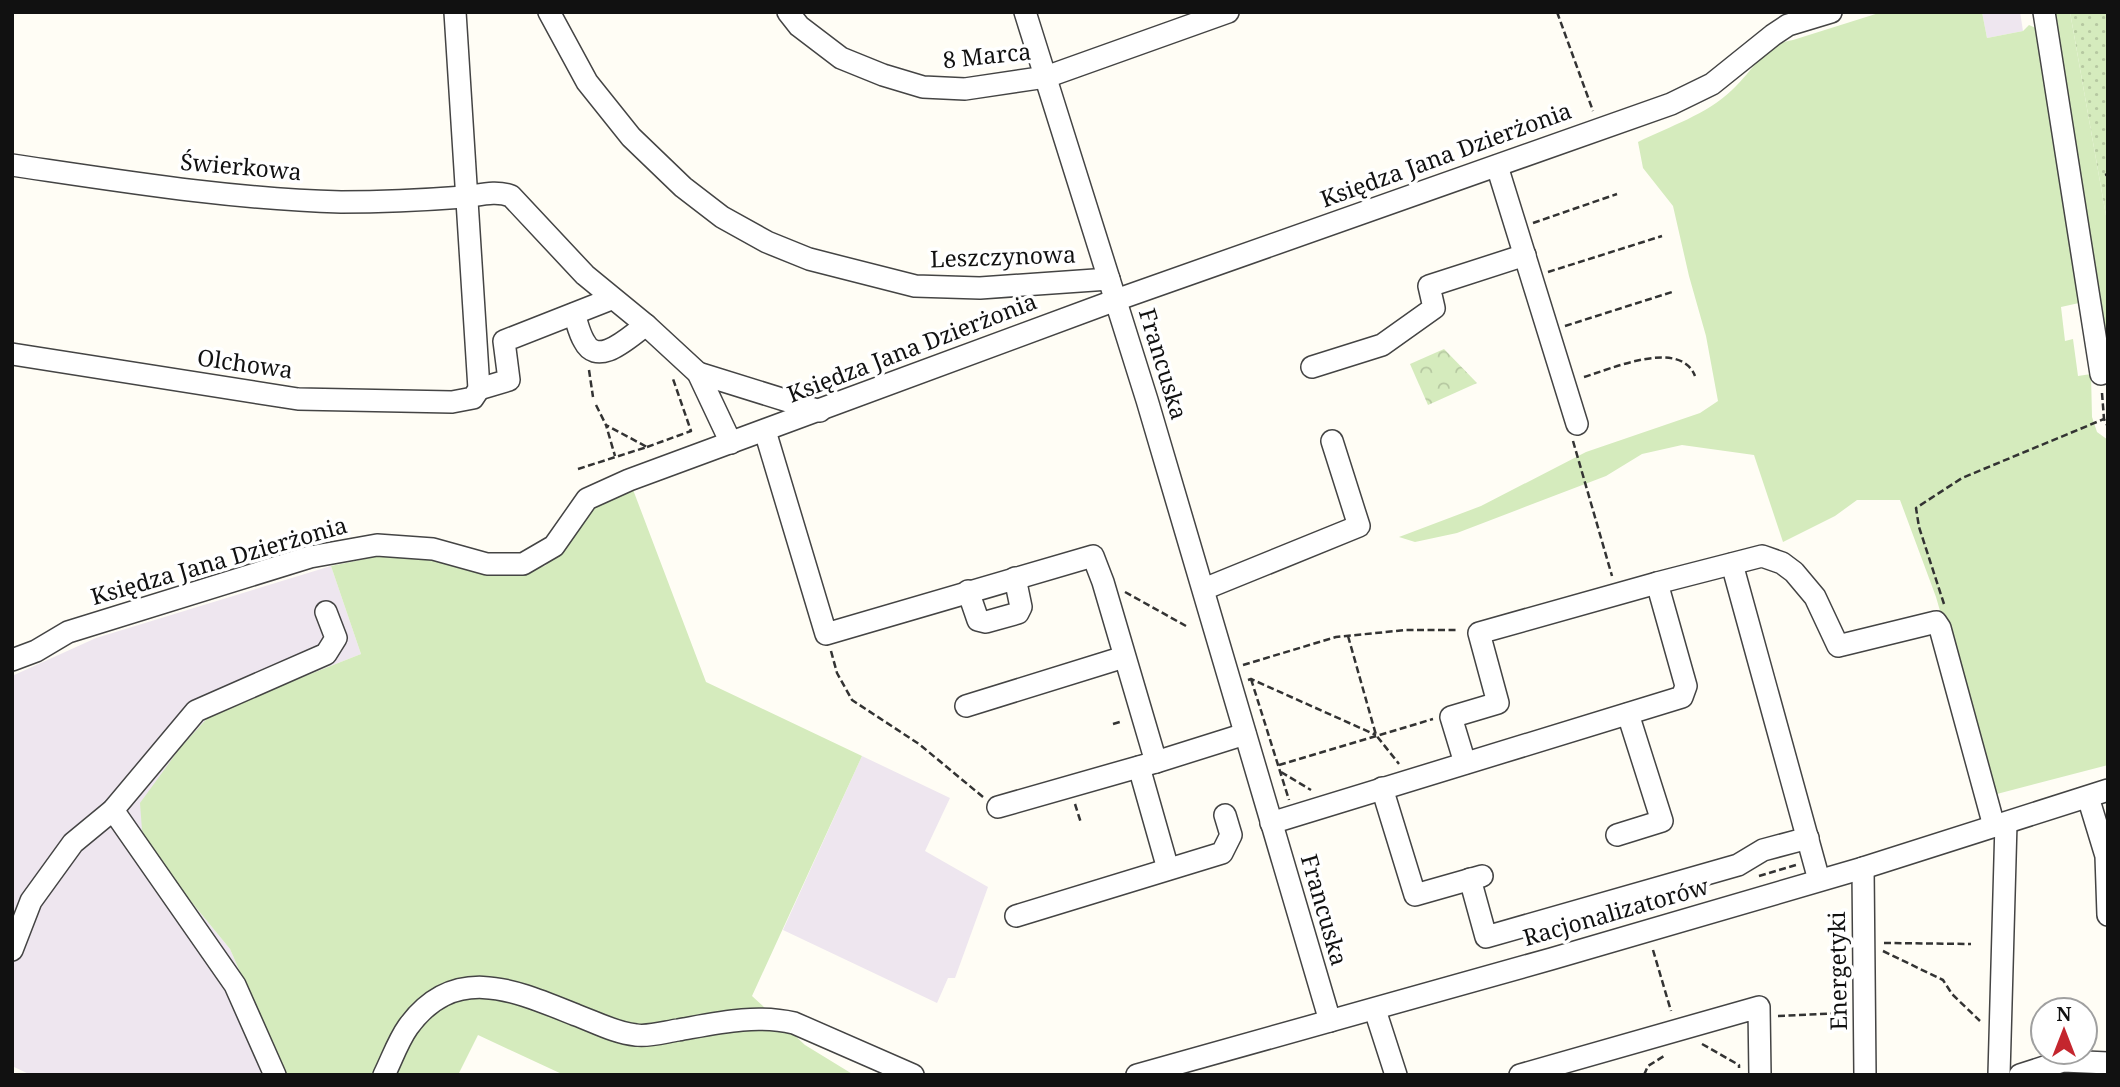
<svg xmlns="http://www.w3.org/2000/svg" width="2120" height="1087" viewBox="0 0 2120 1087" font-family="'Noto Serif',serif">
  <defs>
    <pattern id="park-crowns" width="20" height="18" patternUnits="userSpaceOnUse" patternTransform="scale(1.75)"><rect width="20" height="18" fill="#d5ebbd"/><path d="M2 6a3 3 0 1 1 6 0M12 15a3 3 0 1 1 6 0" fill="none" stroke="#b6c8a1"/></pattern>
    <pattern id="garden-dots" width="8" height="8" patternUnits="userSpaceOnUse" patternTransform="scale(1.75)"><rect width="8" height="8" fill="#d5ebbd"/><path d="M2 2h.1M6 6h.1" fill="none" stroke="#b6c8a1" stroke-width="1.8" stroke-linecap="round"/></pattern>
  </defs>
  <rect width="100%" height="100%" fill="#fffdf5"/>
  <g fill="#eee6ef">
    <polygon points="1982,12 2020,12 2023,31 1987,38"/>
    <polygon points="331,566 361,654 212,713 152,854 230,949 285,1075 31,1075 12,1066 12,676 96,638"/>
    <polygon points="862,756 950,798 925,851 988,887 955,978 948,978 937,1003 783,930"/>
  </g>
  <g fill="#d5ebbd">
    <path d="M1882,12H1982L1987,38L2023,31L2029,25L2038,29L2079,303L2061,307L2065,341L2073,339L2078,376L2091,374L2092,417L2097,432L2108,440V765L1993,795L1936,597L1900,500H1857L1835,516L1783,542L1754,455L1682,445L1642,454L1606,476L1457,533L1415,542L1399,537L1481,506L1586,452L1700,413L1718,401L1706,336L1689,276L1673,206L1643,168L1638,142C1670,126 1706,115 1732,90C1751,73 1766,43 1793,40Z"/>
    <polygon points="2050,12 2070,12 2108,227 2108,397 2099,325"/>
    <polygon points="632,487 706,682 862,756 752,996 805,1045 854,1075 564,1075 478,1035 458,1075 285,1075 230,949 152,854 142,830 140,803 180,748 212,713 361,654 331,566 380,556 428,556 502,575 545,566 568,541 590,505"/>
  </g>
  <polygon fill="url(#park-crowns)" points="1444,349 1477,383 1428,405 1410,364"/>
  <polygon fill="url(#garden-dots)" points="2070,12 2108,12 2108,227"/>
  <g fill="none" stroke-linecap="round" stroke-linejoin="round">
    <defs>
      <g id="minor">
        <polyline points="549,12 587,82 631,137 683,187 722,217 767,242 809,259 915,286 980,288 1109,279"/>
        <polyline points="788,12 799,26 841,58 883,75 923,87 965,89 1046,77 1228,12"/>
        <polyline points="1025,12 1147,400 1330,1021"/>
        <polyline points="2044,12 2101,374"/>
        <path d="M12,165C121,181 231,199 341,202C382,202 424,200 464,197C480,195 496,190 511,196L585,275L646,325L698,373L731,443"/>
        <polyline points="1497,166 1577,424"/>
        <path d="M574,314C577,322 579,333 584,341C598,369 631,335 646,325"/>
        <polyline points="12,354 298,399 452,402 473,398 479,389 455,12"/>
        <polyline points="1312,367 1382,345 1434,308 1429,286 1525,255"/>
        <polyline points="698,373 820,411"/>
        <polyline points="479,389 509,380 504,341 611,299"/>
        <polyline points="765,431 826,634 1093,556 1103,582 1156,762 998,807"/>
        <polyline points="1732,564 1819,880"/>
        <polyline points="1204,589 1359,526 1332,441"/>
        <polyline points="968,591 978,620 986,622 1018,613 1021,607 1015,578"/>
        <polyline points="12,660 36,651 68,632 310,557 377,545 433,549 487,564 523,564 554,546 587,499 629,480 1116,300 1671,104 1712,84 1773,35 1788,25 1831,12"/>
        <polyline points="966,706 1124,657"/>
        <polyline points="1156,762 1245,734"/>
        <polyline points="1465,763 1451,717 1498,703 1479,633 1657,583 1762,556 1782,563 1794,572 1815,597 1838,646 1936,622 1940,628 1994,826"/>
        <polyline points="1139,767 1168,869"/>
        <polyline points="1382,788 1415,895 1482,876"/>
        <polyline points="2088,797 2106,856 2108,915"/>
        <polyline points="113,810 235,985 275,1075"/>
        <polyline points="1271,823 1682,697 1686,686 1657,583"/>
        <polyline points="1617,835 1662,821 1628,714"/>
        <polyline points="1863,868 1865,1075"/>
        <polyline points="1470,879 1486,937 1738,865 1763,850 1808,838"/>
        <polyline points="1016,916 1222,853 1231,835 1225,815"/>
        <polyline points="12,950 31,901 73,843 113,810 196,711 326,654 336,638 326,612"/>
        <polyline points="1375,1010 1396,1075"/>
        <path d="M384,1075C392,1059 398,1041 408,1027C455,962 516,991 576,1015C595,1022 615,1033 636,1035C649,1037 665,1032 678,1030C717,1023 755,1014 794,1023L913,1075"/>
        <polyline points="1137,1075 1551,959 1863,868 2108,790"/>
        <polyline points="1520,1075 1759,1007 1760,1075"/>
        <polyline points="1999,1075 2006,823"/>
        <polyline points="2020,1075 2063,1061 2108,1063"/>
      </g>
    </defs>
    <use href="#minor" stroke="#444" stroke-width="24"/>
    <g stroke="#333" stroke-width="2.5" stroke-dasharray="7 3.5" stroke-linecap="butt">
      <polyline points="1557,12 1593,111"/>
      <polyline points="2105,175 2108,174"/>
      <polyline points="1533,223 1617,194"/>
      <polyline points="1548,272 1662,236"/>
      <polyline points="1565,326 1672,292"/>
      <polyline points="589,370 593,397"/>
      <path d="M1584,377C1611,369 1680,338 1695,376"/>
      <polyline points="2102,393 2104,419 2108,427"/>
      <polyline points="596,405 606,425"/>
      <polyline points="1573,441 1612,576"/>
      <polyline points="647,447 691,431 672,376"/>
      <polyline points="578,469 647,447 606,425 615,456"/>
      <polyline points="1125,592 1186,626"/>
      <polyline points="1944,604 1919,527 1916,508 1962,478 2104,419"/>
      <polyline points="1348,636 1376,735 1399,764"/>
      <polyline points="831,651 837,673 852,700 919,744 983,797"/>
      <polyline points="1243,665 1336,637 1406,630 1459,630"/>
      <polyline points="1251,679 1289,800"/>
      <polyline points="1248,680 1251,679 1376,735"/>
      <polyline points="1113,724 1123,721"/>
      <polyline points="1279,765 1433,719"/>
      <polyline points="1281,772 1311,790"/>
      <polyline points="1075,804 1081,823"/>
      <polyline points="1759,876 1796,865"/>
      <polyline points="1884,943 1971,944"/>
      <polyline points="1653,950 1671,1011"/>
      <polyline points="1883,951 1943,980 1952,994 1980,1021"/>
      <polyline points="1778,1016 1845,1013"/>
      <polyline points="1702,1044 1739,1065 1739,1068"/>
      <polyline points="1644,1075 1648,1066 1664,1056"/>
    </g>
    <use href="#minor" stroke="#fff" stroke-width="21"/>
  </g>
  <g text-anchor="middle" stroke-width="7" stroke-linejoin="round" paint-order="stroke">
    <g font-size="23" fill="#111" stroke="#fff">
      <text transform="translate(987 56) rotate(-6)" y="8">8 Marca</text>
      <text transform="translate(1446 155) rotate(-20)" y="8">Księdza Jana Dzierżonia</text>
      <text transform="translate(241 167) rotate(5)" y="8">Świerkowa</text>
      <text transform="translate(1003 257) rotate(-2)" y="8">Leszczynowa</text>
      <text transform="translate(912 348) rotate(-21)" y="8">Księdza Jana Dzierżonia</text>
      <text transform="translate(245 364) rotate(8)" y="8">Olchowa</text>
      <text transform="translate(1163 364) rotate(73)" y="8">Francuska</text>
      <text transform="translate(219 561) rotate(-16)" y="8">Księdza Jana Dzierżonia</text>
      <text transform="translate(1324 910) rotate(74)" y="8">Francuska</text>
      <text transform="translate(1616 912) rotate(-16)" y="8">Racjonalizatorów</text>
      <text transform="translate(1838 971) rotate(-91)" y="8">Energetyki</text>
    </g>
  </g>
  <rect width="2120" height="1087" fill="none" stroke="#111111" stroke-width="28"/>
  <g transform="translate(2064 1031)"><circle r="33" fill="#ffffff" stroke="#a0a0a0" stroke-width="2"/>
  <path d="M0-5L12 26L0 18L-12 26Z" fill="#c4262e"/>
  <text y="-10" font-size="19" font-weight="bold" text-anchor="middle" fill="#111111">N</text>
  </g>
</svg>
